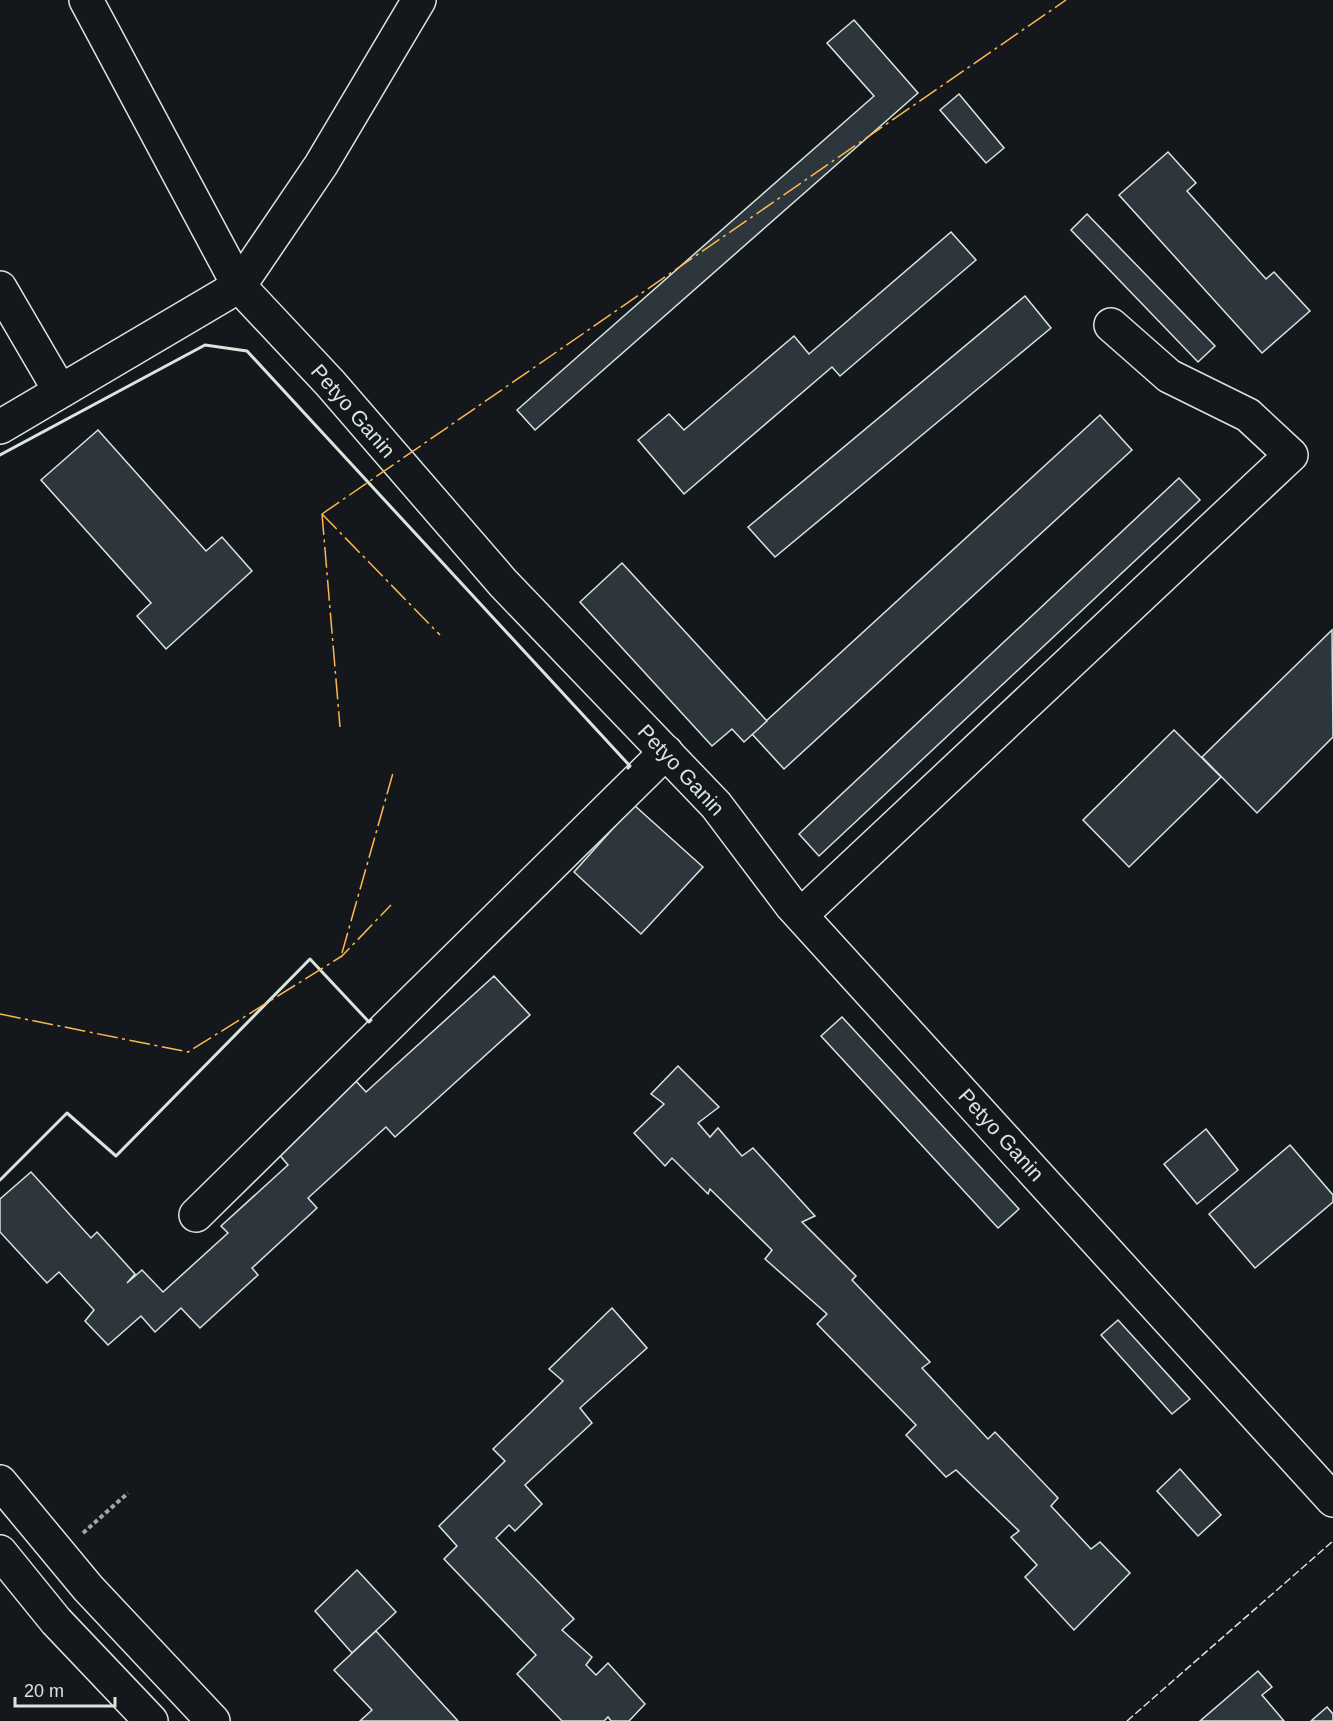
<svg xmlns="http://www.w3.org/2000/svg" width="1333" height="1721" viewBox="0 0 1333 1721" font-family="Arial,sans-serif">
  <rect width="100%" height="100%" fill="#14181c"/>
  <g fill="#2c363c" stroke="#d8e6dc" stroke-width="1.5">
    <polygon points="854,20 918,93 535,430 517,410 874,96 827,43"/>
    <polygon points="959,94 1004,148 986,163 940,110"/>
    <polygon points="1168,152 1196,183 1187,191 1266,279 1274,272 1310,311 1262,353 1119,195"/>
    <polygon points="1087,214 1215,346 1198,362 1071,230"/>
    <polygon points="951,232 976,260 840,376 832,367 684,494 638,440 669,414 684,430 794,336 809,354"/>
    <polygon points="1025,296 1051,328 775,557 748,527"/>
    <polygon points="1100,415 1132,450 784,769 752,734"/>
    <polygon points="98,430 206,551 222,537 252,571 166,649 137,616 151,603 41,480"/>
    <polygon points="1179,478 1200,500 819,856 799,834"/>
    <polygon points="622,563 767,721 744,742 732,729 712,746 580,602"/>
    <polygon points="1332,630 1333,737 1257,813 1202,757"/>
    <polygon points="1174,730 1221,777 1129,867 1083,820"/>
    <polygon points="634,805 703,867 641,934 574,872"/>
    <polygon points="494,976 530,1015 395,1137 386,1127 308,1198 317,1208 252,1268 258,1275 200,1328 181,1308 155,1332 141,1316 108,1345 85,1321 94,1310 59,1272 47,1283 0,1232 0,1199 31,1172 91,1238 97,1232 135,1274 127,1283 142,1270 163,1292 228,1233 221,1226 288,1165 277,1152 356,1081 366,1092"/>
    <polygon points="842,1017 1019,1209 998,1228 821,1036"/>
    <polygon points="678,1066 719,1107 698,1123 710,1137 718,1128 742,1156 753,1148 815,1216 802,1222 856,1276 852,1280 930,1362 922,1368 988,1439 995,1432 1058,1498 1051,1506 1091,1549 1100,1542 1130,1573 1074,1630 1025,1577 1037,1565 1011,1537 1019,1531 956,1470 946,1477 906,1435 916,1425 817,1324 827,1314 765,1259 772,1250 710,1189 708,1194 672,1158 665,1166 634,1133 664,1104 651,1094"/>
    <polygon points="1206,1129 1238,1170 1197,1204 1164,1164"/>
    <polygon points="1290,1145 1333,1195 1333,1202 1255,1268 1209,1214"/>
    <polygon points="612,1308 647,1348 580,1408 592,1423 525,1485 542,1504 515,1531 509,1525 496,1538 574,1619 562,1630 592,1657 586,1665 596,1675 608,1663 645,1704 629,1721 611,1721 608,1717 604,1721 562,1721 517,1674 536,1655 444,1559 457,1546 439,1526 505,1461 493,1449 563,1381 549,1369"/>
    <polygon points="1118,1320 1190,1399 1172,1414 1101,1335"/>
    <polygon points="1180,1469 1221,1515 1198,1536 1157,1491"/>
    <polygon points="357,1570 396,1612 352,1653 315,1611"/>
    <polygon points="376,1631 458,1721 360,1721 372,1710 334,1670"/>
    <polygon points="1258,1671 1272,1687 1262,1695 1284,1721 1200,1721"/>
    <polygon points="1327,1707 1333,1714 1333,1721 1311,1721"/>
  </g>
  <g fill="none" stroke-linecap="round" stroke-linejoin="round">
    <defs>
      <g id="minor">
        <polyline points="86,0 239,286 330,383 503,583 716,805 792,906 1333,1500"/>
        <polyline points="0,288 60,391"/>
        <polyline points="0,427 239,286 321,165 419,0"/>
        <polyline points="801,915 1291,455 1248,415 1169,376 1111,325"/>
        <polyline points="196,1215 666,752"/>
      </g>
      <g id="major">
        <polyline points="0,1482 88,1588 213,1721"/>
        <polyline points="0,1552 56,1621 151,1721"/>
      </g>
    </defs>
    <use href="#minor" stroke="#d8e6dc" stroke-width="36"/>
    <use href="#major" stroke="#d8e6dc" stroke-width="36"/>
    <polyline stroke="#9da8a2" stroke-width="4" stroke-dasharray="4.5 3" stroke-linecap="butt" points="83,1533 128,1493"/>
    <use href="#minor" stroke="#14181c" stroke-width="33"/>
    <use href="#major" stroke="#14181c" stroke-width="33"/>
    <polyline stroke="#d8e6dc" stroke-width="1.5" stroke-dasharray="8 3" stroke-linecap="butt" points="1127,1721 1333,1541"/>
    <g stroke="#d8e6dc" stroke-width="3">
      <polyline points="0,455 205,345 247,351 630,766 628,768"/>
      <polyline points="0,1180 67,1113 116,1156 310,959 369,1022 371,1020"/>
    </g>
    <g stroke="#ffb74d" stroke-width="1.5" stroke-dasharray="21 4.5 3 4.5" stroke-linecap="butt">
      <polyline points="322,514 1066,0"/>
      <polyline points="322,514 340,727"/>
      <polyline points="322,514 440,635"/>
      <polyline points="342,953 393,773"/>
      <polyline points="0,1014 188,1052 342,956 391,905"/>
    </g>
  </g>
  <g text-anchor="middle" stroke-width="4.5" stroke-linejoin="round" paint-order="stroke">
    <g font-size="21" fill="#d8e6dc" stroke="#14181c">
      <text transform="translate(353 411) rotate(49)" y="7">Petyo Ganin</text>
      <text transform="translate(681 770) rotate(47)" y="7">Petyo Ganin</text>
      <text transform="translate(1001 1135) rotate(48)" y="7">Petyo Ganin</text>
    </g>
  </g>
  <path d="M15 1697v9h100v-9" fill="none" stroke="#d8e6dc" stroke-width="3"/>
  <text x="24" y="1697" font-size="18" fill="#d8e6dc" stroke="#14181c" stroke-width="4.5" paint-order="stroke">20 m</text>
</svg>
